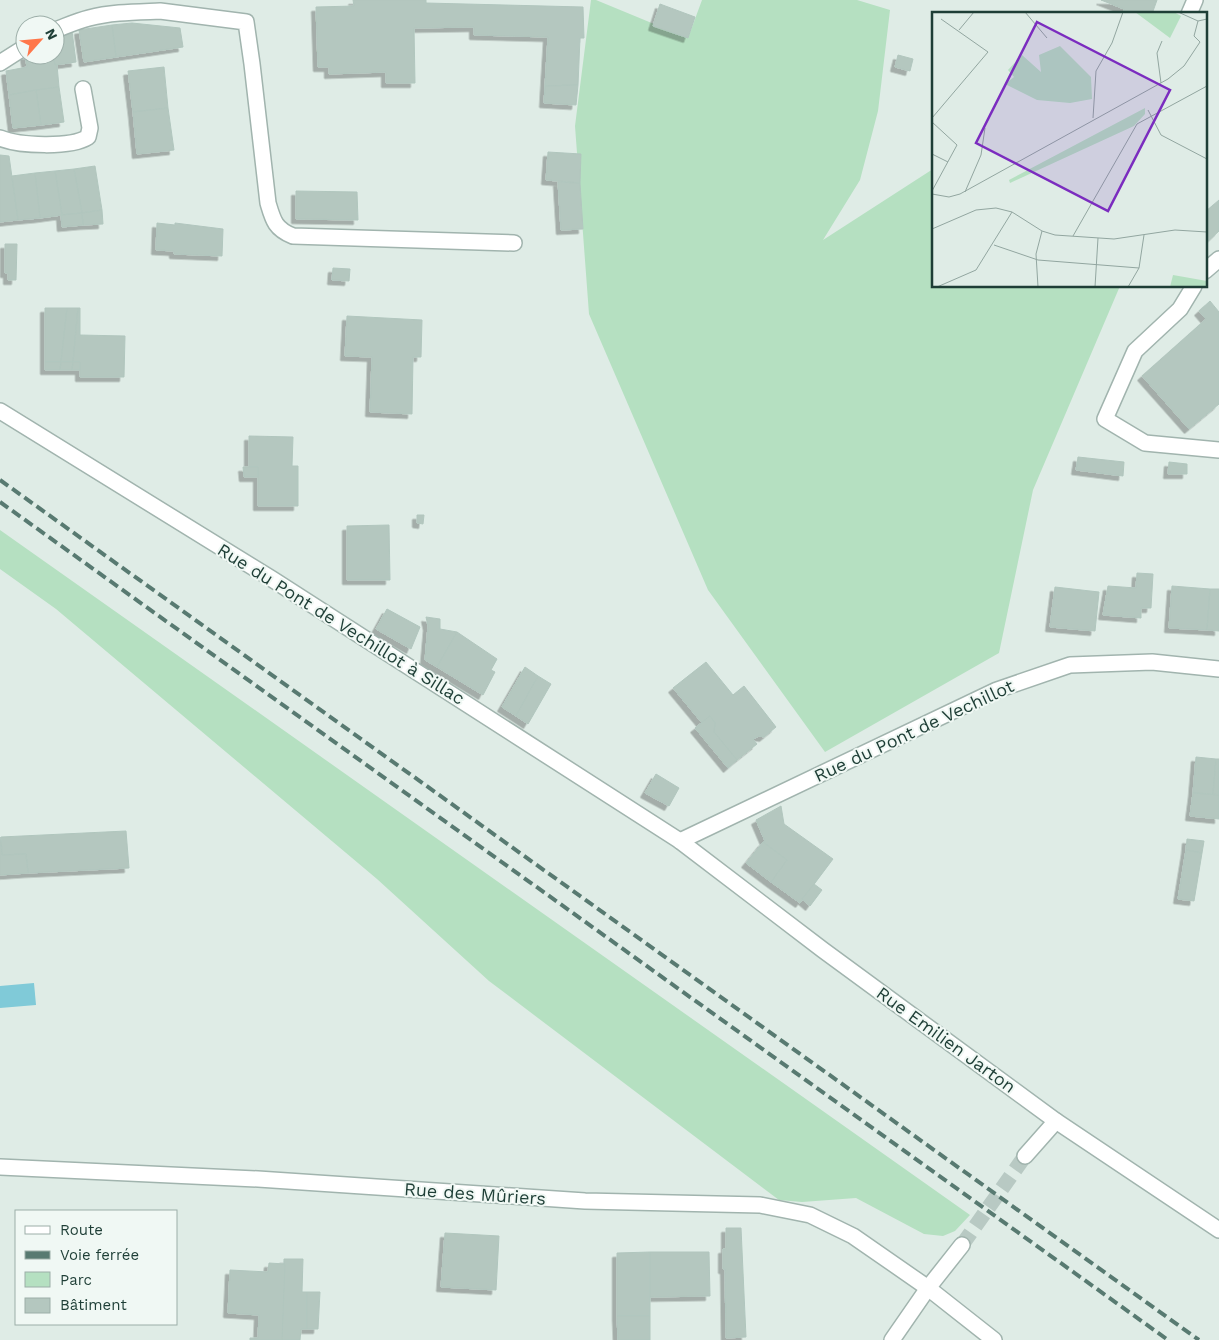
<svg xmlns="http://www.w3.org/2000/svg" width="1219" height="1340" viewBox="0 0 1219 1340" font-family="'Work Sans',sans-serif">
  <defs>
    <filter id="shadow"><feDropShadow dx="-4.5" dy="4.5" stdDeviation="0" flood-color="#0004"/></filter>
  </defs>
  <rect width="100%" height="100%" fill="#dfece6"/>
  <g fill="#b5e0c1">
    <polygon points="591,0 596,0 688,38 702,0 857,0 890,10 878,111 860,180 823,240 933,169 933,286 1120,286 1033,490 999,653 825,752 708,590 589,314 575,126"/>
    <polygon points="0,530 970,1215 955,1231 943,1236 924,1234 856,1198 802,1202 779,1200 489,981 377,879 56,609 0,569"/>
  </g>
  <polygon fill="#80cad8" points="34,983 36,1005 0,1008 0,986"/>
  <g fill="#b4c7bf" stroke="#b1c6be" filter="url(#shadow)">
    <polygon points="353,0 426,0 426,3 583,7 584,38 580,38 578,85 545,86 548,37 474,35 474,27 414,28 415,83 386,83 386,72 329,74 329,67 318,67 316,7 354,6"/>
    <polygon points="1101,0 1157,0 1152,14 1123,14 1124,9"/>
    <polygon points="660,4 695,17 688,38 653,26"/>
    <polygon points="132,23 180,28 183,47 116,57 112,25"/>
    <polygon points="112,25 116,57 84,62 79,30"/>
    <polygon points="72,31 76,62 55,65 53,55 55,55 55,33"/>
    <polygon points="25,55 53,55 55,65 57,65 59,87 9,95 6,71 27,67"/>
    <polygon points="898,55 913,59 910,71 895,67"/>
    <polygon points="164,67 168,108 133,112 128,71"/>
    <polygon points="578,85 576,105 544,103 545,86"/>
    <polygon points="59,87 64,122 41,125 36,90"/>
    <polygon points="36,90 41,125 13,128 9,95"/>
    <polygon points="168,108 174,150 137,154 133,112"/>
    <polygon points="548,152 581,154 580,183 546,180"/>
    <polygon points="0,155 9,156 18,220 0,222"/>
    <polygon points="95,166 102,210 82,213 74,169"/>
    <polygon points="74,169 82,213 62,215 55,171"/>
    <polygon points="55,171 62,215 40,218 35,173"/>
    <polygon points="35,173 40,218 18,220 12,176"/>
    <polygon points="558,182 580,183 583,229 561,230"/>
    <polygon points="296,191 357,192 358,220 296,219"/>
    <polygon points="1219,200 1219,231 1205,244 1205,212"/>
    <polygon points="102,210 103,224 83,225 82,213"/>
    <polygon points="82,213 83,225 62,227 61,215"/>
    <polygon points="157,223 175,225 175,223 223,229 222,256 174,254 174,251 156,250"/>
    <polygon points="5,244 17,244 16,280 8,280 8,273 5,273"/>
    <polygon points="333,268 350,269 349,281 332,280"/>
    <polygon points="1210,301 1219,312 1219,404 1189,429 1142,376 1206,319 1199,311"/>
    <polygon points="45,308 67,308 61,362 45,362"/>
    <polygon points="67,308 78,308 73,362 61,362"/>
    <polygon points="78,308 80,308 80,335 125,336 124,377 80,377 80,362 73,362"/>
    <polygon points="347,316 422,320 421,357 413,357 412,414 370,412 372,357 345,356"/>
    <polygon points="45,362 61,362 60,370 45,370"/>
    <polygon points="61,362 73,362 72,370 60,370"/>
    <polygon points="73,362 80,362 80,370 72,370"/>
    <polygon points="249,436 293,437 292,466 298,466 298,506 258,506 258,467 249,467"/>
    <polygon points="1078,457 1124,462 1123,476 1076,470"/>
    <polygon points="1169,462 1187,464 1187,474 1168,474"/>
    <polygon points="243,467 258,467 258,477 244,477"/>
    <polygon points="417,515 424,515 423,524 417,523"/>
    <polygon points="389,525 390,580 347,580 347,526"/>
    <polygon points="1137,573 1153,574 1151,608 1141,608 1141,618 1103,615 1108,586 1136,588"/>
    <polygon points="1172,586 1210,589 1207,630 1169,628"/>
    <polygon points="1055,587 1099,592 1095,631 1050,627"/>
    <polygon points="1210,589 1219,589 1219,631 1207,630"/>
    <polygon points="387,609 420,627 411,649 376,629"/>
    <polygon points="426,617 440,619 440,629 457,632 437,667 425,660 428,626"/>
    <polygon points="457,632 497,659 491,670 495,672 483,695 437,667"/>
    <polygon points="706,662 733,695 744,686 776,727 764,737 759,736 753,739 757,744 737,760 714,732 715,723 710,716 702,723 673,688"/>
    <polygon points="525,667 538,676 516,716 502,707"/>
    <polygon points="538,676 551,684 528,724 516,716"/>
    <polygon points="710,716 715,723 714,732 737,760 728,768 695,728"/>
    <polygon points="1196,757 1216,759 1213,794 1193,793"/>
    <polygon points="1216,759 1219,759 1219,795 1213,794"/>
    <polygon points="656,774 679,788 669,806 645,793"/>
    <polygon points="1193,793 1219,795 1219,819 1190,816"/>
    <polygon points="781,806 784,824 833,859 800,903 771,882 787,860 763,842 765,841 756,820"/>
    <polygon points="126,831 129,868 28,873 26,854 2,855 1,837"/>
    <polygon points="0,837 2,855 26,854 28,873 0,875"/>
    <polygon points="1187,839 1204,841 1202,853 1186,850"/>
    <polygon points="763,842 787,860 771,882 746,863"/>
    <polygon points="1186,850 1202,853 1194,901 1178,899"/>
    <polygon points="814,884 822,890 810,906 802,899"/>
    <polygon points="726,1228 741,1228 746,1337 726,1338 725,1269 723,1269 723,1249 726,1249"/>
    <polygon points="445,1233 499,1236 496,1290 441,1287"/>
    <polygon points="650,1252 709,1252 710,1296 650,1297"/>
    <polygon points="650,1252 650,1316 617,1316 617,1253"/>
    <polygon points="284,1259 303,1259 302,1292 307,1292 307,1329 301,1329 300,1340 282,1340"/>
    <polygon points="269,1263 285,1264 282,1340 250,1340 250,1338 258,1338 259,1315 228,1313 230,1270 268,1272"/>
    <polygon points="307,1292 320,1292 318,1329 307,1329"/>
    <polygon points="617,1316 650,1316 650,1340 618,1340"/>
  </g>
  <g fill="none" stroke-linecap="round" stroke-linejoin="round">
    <polyline stroke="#b8c9c3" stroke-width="15" stroke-dasharray="15 8" stroke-linecap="butt" points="962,1245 1025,1156"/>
    <defs>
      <g id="minor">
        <polyline points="1189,14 1195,0"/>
        <path d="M55,30C66,26 77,21 89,18C112,12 136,12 160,11L246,22L252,64L268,203C273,220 275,229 293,236L514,243"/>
        <polyline points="0,63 25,47"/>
        <path d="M0,138C19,146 71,148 88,137L90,128L83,89"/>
        <polyline points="1205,271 1219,259"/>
        <polyline points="1194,286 1180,309 1135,351 1105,419 1145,443 1219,450"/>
        <polyline points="0,411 272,579 680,841 823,950 1056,1121 1219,1230"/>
        <polyline points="680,841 997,690 1070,665 1152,662 1219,669"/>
        <polyline points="1025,1156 1056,1121"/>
        <polyline points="0,1167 258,1179 585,1201 760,1205 810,1215 853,1236 928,1288 994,1340"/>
        <polyline points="892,1340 928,1288 962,1245"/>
      </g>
    </defs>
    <use href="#minor" stroke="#a1b4ae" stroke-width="18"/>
    <use href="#minor" stroke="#fff" stroke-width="15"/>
    <g stroke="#587a71" stroke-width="4" stroke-dasharray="10 5" stroke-linecap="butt">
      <polyline points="0,480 1199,1340"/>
      <polyline points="0,502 1168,1340"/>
    </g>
  </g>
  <g text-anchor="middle" stroke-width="4" stroke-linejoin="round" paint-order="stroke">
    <g font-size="18" fill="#1e3e36" stroke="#f0f8f4">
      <text transform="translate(341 624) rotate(32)" y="6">Rue du Pont de Vechillot à Sillac</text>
      <text transform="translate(914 731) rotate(-25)" y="6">Rue du Pont de Vechillot</text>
      <text transform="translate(946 1040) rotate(36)" y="6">Rue Emilien Jarton</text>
      <text transform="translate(475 1194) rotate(4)" y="6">Rue des Mûriers</text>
    </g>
  </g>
  <g transform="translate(932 12)">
    <rect width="275" height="275" fill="#dfece6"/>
    <path d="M203,0H242L249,4L238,26ZM128,34L159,65L160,87L138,91L105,88L73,72L82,65L76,58L90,43L109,60L107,43ZM213,96V102L202,114L78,171L77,168ZM241,263L275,269V275H238Z" fill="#b5e0c1"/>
    <path fill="none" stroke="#92a6a0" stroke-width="1" d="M93,0L115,26M246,0L266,9L275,7M27,18L42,0M229,71L225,41L230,29M216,98L229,123L275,147M0,106L56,40L9,7M161,106L164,59L180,31L191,0M0,110L25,133L0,179M0,142L16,150M33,180L49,143L53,116M0,182L17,185L28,182L236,67L252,54L268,30L262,24L266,9M0,217L44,198L64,196L80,200L110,219L123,223L182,227L243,218L275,220M141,224L205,112L275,74M62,233L106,248L207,256M5,275L44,258L80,200M106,275L104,242L110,219M163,275L166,226M196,275L207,256L212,223"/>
    <path fill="#7b2cbf" fill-opacity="0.15" stroke="#7b2cbf" stroke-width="2.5" d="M105,10L238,78L176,199L44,131Z"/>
    <rect width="275" height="275" fill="none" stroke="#1e3e36" stroke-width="2.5"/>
  </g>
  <rect x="15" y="1210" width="162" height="115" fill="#f0f8f4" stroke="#9caea8"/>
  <rect x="25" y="1226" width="25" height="8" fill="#ffffff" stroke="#9caea8"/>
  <text x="60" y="1235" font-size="15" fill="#1e3e36">Route</text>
  <rect x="25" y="1251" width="25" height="8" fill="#587a71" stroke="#9caea8"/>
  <text x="60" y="1260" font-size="15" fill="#1e3e36">Voie ferrée</text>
  <rect x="25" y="1272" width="25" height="15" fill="#b5e0c1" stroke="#9caea8"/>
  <text x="60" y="1285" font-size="15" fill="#1e3e36">Parc</text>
  <rect x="25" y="1298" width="25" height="15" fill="#b4c7bf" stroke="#9caea8"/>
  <text x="60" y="1310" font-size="15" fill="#1e3e36">Bâtiment</text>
  <g transform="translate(40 40) rotate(63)"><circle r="24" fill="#f0f8f4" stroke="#9caea8"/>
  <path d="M0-4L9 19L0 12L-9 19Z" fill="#ff774a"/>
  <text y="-8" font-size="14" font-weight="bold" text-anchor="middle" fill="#1e3e36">N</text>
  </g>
</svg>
